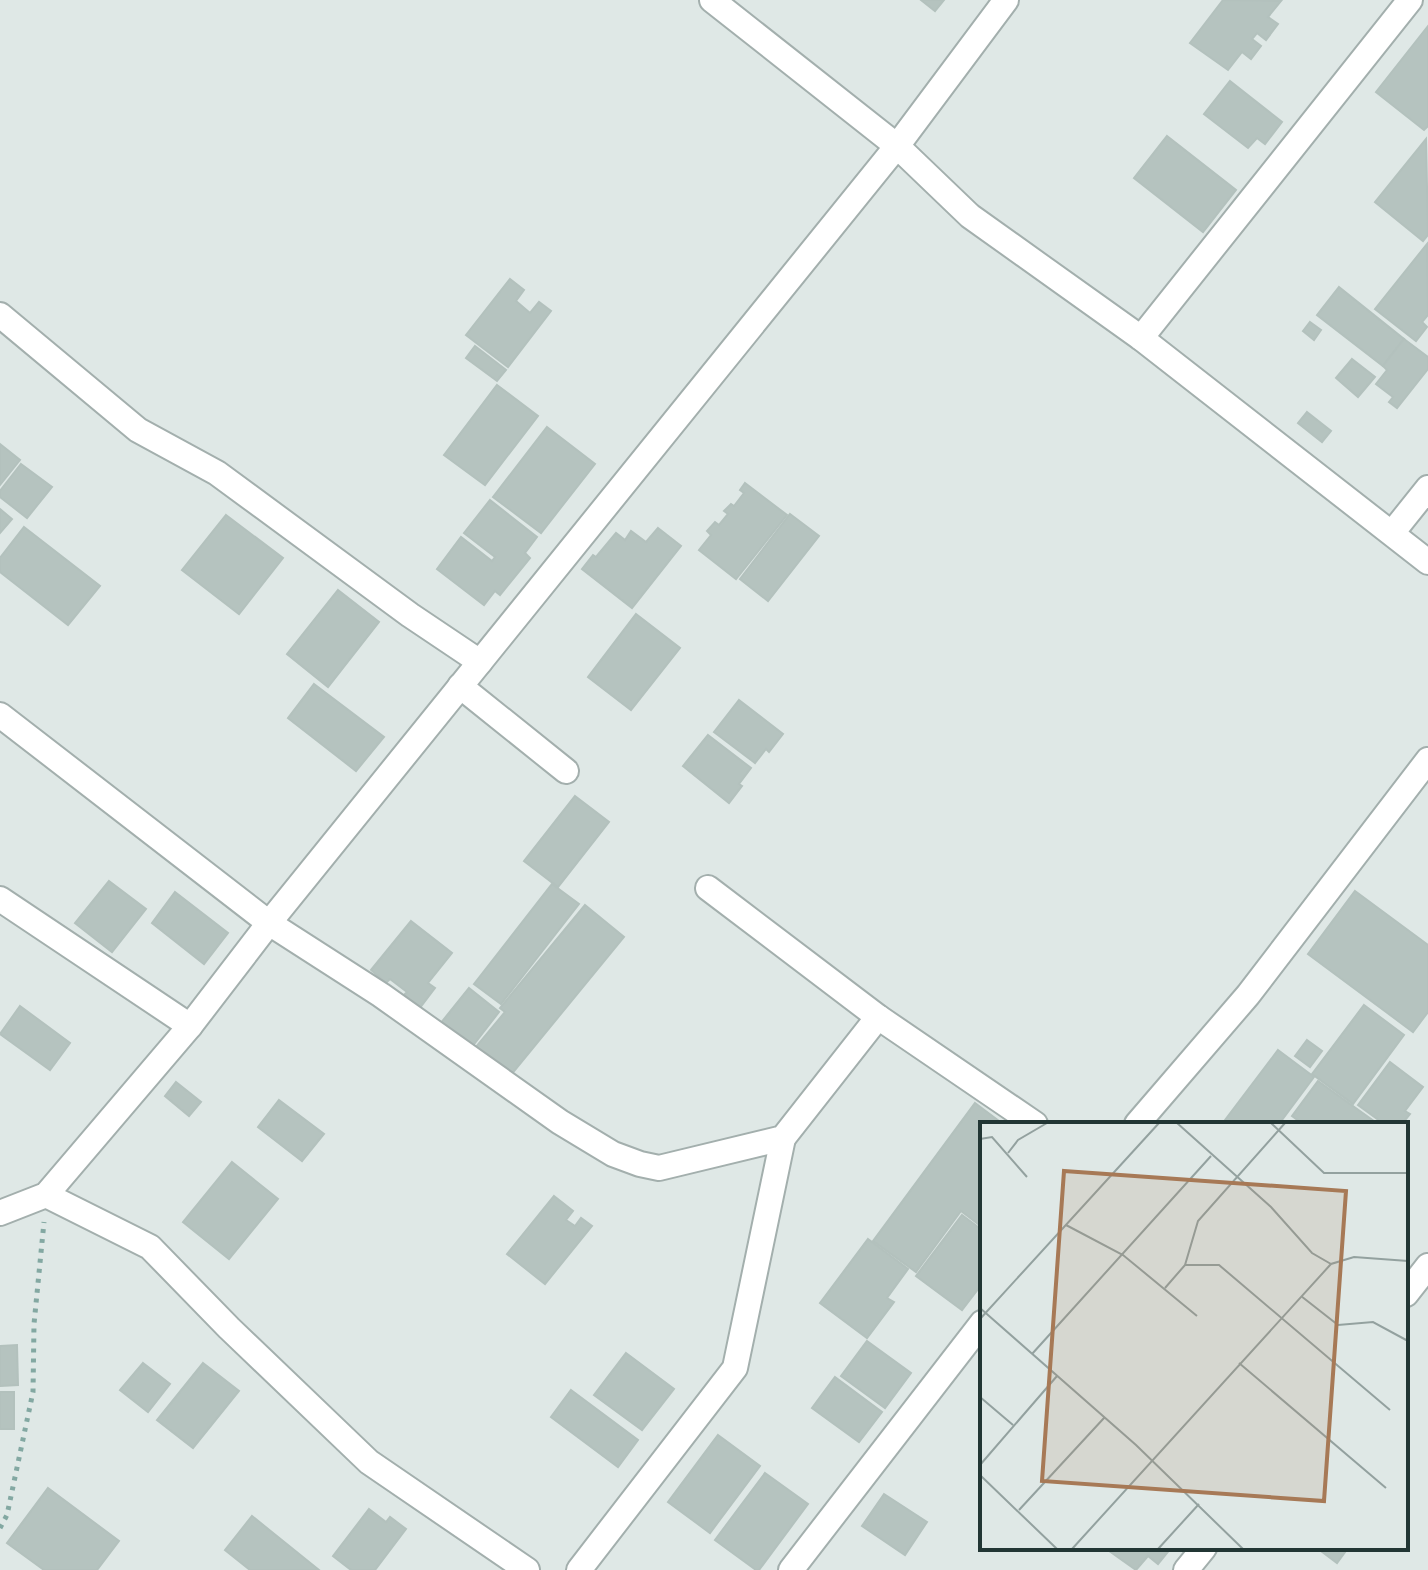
<svg xmlns="http://www.w3.org/2000/svg" width="1428" height="1570" viewBox="0 0 1428 1570" font-family="Mulish,sans-serif">
  <rect width="100%" height="100%" fill="#dfe8e6"/>
  <g fill="#b5c3bf" stroke="#b3c1bd" stroke-width="2">
    <polygon points="921,0 944,0 935,11"/>
    <polygon points="1223,0 1281,1 1268,17 1278,24 1266,40 1257,33 1252,39 1261,46 1251,59 1242,52 1228,70 1190,43"/>
    <polygon points="1428,26 1428,126 1424,130 1376,92"/>
    <polygon points="1230,81 1282,122 1265,144 1257,138 1248,148 1204,114"/>
    <polygon points="1167,136 1236,190 1203,232 1134,178"/>
    <polygon points="1426,139 1428,235 1423,241 1375,202"/>
    <polygon points="1427,244 1428,315 1422,322 1427,327 1416,341 1375,309"/>
    <polygon points="510,279 524,290 516,301 530,313 539,302 551,311 508,367 466,335"/>
    <polygon points="1339,287 1404,339 1383,366 1317,315"/>
    <polygon points="1310,322 1321,330 1314,340 1303,331"/>
    <polygon points="1404,339 1428,357 1428,369 1397,408 1389,402 1393,397 1376,384 1387,370 1383,366"/>
    <polygon points="475,346 506,370 497,381 466,358"/>
    <polygon points="1352,359 1375,377 1358,397 1336,378"/>
    <polygon points="497,385 538,416 485,485 444,455"/>
    <polygon points="1307,412 1331,431 1322,442 1298,423"/>
    <polygon points="547,427 595,464 541,533 493,497"/>
    <polygon points="0,444 20,460 0,485"/>
    <polygon points="21,464 52,487 27,518 0,497 0,491"/>
    <polygon points="745,483 787,515 736,579 699,550 711,535 707,531 715,522 719,525 728,514 724,511 731,504 734,506 744,493 740,490"/>
    <polygon points="490,500 537,537 525,553 530,558 500,595 495,591 484,605 437,569 461,537 492,561 495,557 464,533"/>
    <polygon points="0,509 12,519 0,533"/>
    <polygon points="790,514 819,536 768,601 740,579"/>
    <polygon points="226,515 283,558 239,614 182,570"/>
    <polygon points="24,527 100,586 68,625 0,572 0,558"/>
    <polygon points="658,528 681,546 632,608 582,569 593,555 596,557 616,533 625,540 631,531 646,542"/>
    <polygon points="338,590 379,622 328,687 287,654"/>
    <polygon points="636,614 680,648 631,710 588,677"/>
    <polygon points="314,684 384,737 356,771 288,718"/>
    <polygon points="739,700 783,734 769,752 766,749 755,763 714,732"/>
    <polygon points="708,735 751,768 739,784 742,786 729,803 683,766"/>
    <polygon points="575,796 609,822 558,887 524,861"/>
    <polygon points="109,881 146,909 112,952 75,923"/>
    <polygon points="552,884 579,904 501,1004 474,984"/>
    <polygon points="1355,891 1428,945 1428,1012 1413,1032 1308,954"/>
    <polygon points="175,892 228,933 204,964 152,923"/>
    <polygon points="585,905 624,937 510,1076 475,1048 505,1012 500,1008"/>
    <polygon points="411,921 452,953 428,983 435,988 419,1009 403,996 407,992 390,979 386,983 371,970"/>
    <polygon points="469,988 499,1012 471,1048 440,1024"/>
    <polygon points="1364,1005 1404,1035 1353,1104 1312,1074"/>
    <polygon points="20,1006 70,1043 50,1070 0,1034"/>
    <polygon points="1307,1040 1322,1051 1310,1067 1295,1056"/>
    <polygon points="1278,1050 1314,1077 1279,1124 1230,1124 1225,1120"/>
    <polygon points="1390,1062 1423,1087 1405,1111 1410,1114 1402,1124 1384,1124 1358,1105"/>
    <polygon points="1318,1081 1378,1124 1303,1124 1292,1116"/>
    <polygon points="176,1082 201,1102 189,1116 165,1096"/>
    <polygon points="279,1100 324,1134 302,1161 258,1127"/>
    <polygon points="975,1103 1003,1124 982,1124 982,1227 961,1211 916,1272 873,1241"/>
    <polygon points="232,1162 278,1199 229,1259 183,1222"/>
    <polygon points="554,1196 573,1211 566,1220 575,1226 581,1218 592,1226 545,1284 507,1254"/>
    <polygon points="962,1215 982,1230 982,1284 962,1310 916,1276"/>
    <polygon points="868,1239 908,1269 887,1298 894,1302 867,1338 820,1303"/>
    <polygon points="867,1341 911,1373 885,1408 841,1376"/>
    <polygon points="17,1345 18,1385 0,1386 0,1346"/>
    <polygon points="626,1353 674,1389 642,1430 594,1395"/>
    <polygon points="143,1363 170,1384 148,1412 120,1390"/>
    <polygon points="203,1363 239,1391 193,1448 157,1420"/>
    <polygon points="835,1377 882,1412 859,1442 812,1408"/>
    <polygon points="571,1390 638,1440 618,1467 551,1417"/>
    <rect x="0" y="1392" width="14" height="37"/>
    <polygon points="718,1435 760,1466 710,1533 668,1502"/>
    <polygon points="765,1473 808,1504 759,1570 756,1570 715,1540"/>
    <polygon points="48,1488 119,1541 97,1570 44,1570 7,1543"/>
    <polygon points="884,1494 927,1522 905,1555 862,1526"/>
    <polygon points="369,1509 386,1522 390,1517 406,1529 375,1570 351,1570 333,1556"/>
    <polygon points="252,1516 319,1570 250,1570 225,1550"/>
    <polygon points="1105,1548 1171,1548 1158,1564 1148,1556 1136,1570"/>
    <polygon points="1317,1548 1348,1548 1337,1563"/>
  </g>
  <g fill="none" stroke-linecap="round" stroke-linejoin="round">
    <defs>
      <g id="minor">
        <polyline points="712,0 897,146 970,216 1141,338 1428,562"/>
        <polyline points="0,315 138,430 217,473 410,615 480,662"/>
        <polyline points="1141,338 1410,0"/>
        <polyline points="1392,533 1428,488"/>
        <polyline points="460,686 566,771"/>
        <polyline points="0,715 269,923 381,995 560,1122 613,1154 640,1164 659,1168 783,1138 878,1017"/>
        <polyline points="708,888 878,1017 1035,1124"/>
        <polyline points="0,899 190,1026"/>
        <polyline points="1137,1124 1248,995 1428,760"/>
        <polyline points="46,1195 150,1247 229,1328 369,1462 527,1570"/>
        <polyline points="0,1213 46,1195 190,1026 269,923 897,146 1006,0"/>
        <polyline points="1406,1294 1428,1266"/>
        <polyline points="579,1570 735,1368 783,1138"/>
        <polyline points="791,1570 982,1323"/>
        <polyline points="1186,1570 1204,1548"/>
      </g>
    </defs>
    <use href="#minor" stroke="#a3afad" stroke-width="28"/>
    <polyline stroke="#83a8a2" stroke-width="5" stroke-dasharray="4 6" stroke-linecap="butt" points="0,1528 7,1515 33,1392 34,1324 44,1222"/>
    <use href="#minor" stroke="#fff" stroke-width="24"/>
  </g>
  <g transform="translate(980 1122)">
    <rect width="428" height="428" fill="#dfe8e6"/>
    <path fill="none" stroke="#93a19f" stroke-width="2" d="M197,1L291,85L332,131L351,142M291,1L344,51H428M0,17L12,15L47,55M28,31L38,18L67,1M86,103L143,133L217,194M205,143L218,99L305,1M185,166L205,143H239L410,288M321,174L358,203L393,200L428,219M0,186L156,323L263,427M0,197L179,1M52,232L231,34M259,241L406,366M0,275L33,303M0,343L77,254M0,353L77,427M39,388L124,296M92,427L351,142L374,135L428,139M178,427L219,382"/>
    <path fill="#a77956" fill-opacity="0.15" stroke="#a77956" stroke-width="4" d="M84,49L366,69L344,379L62,359Z"/>
    <rect width="428" height="428" fill="none" stroke="#223634" stroke-width="4"/>
  </g>
</svg>
